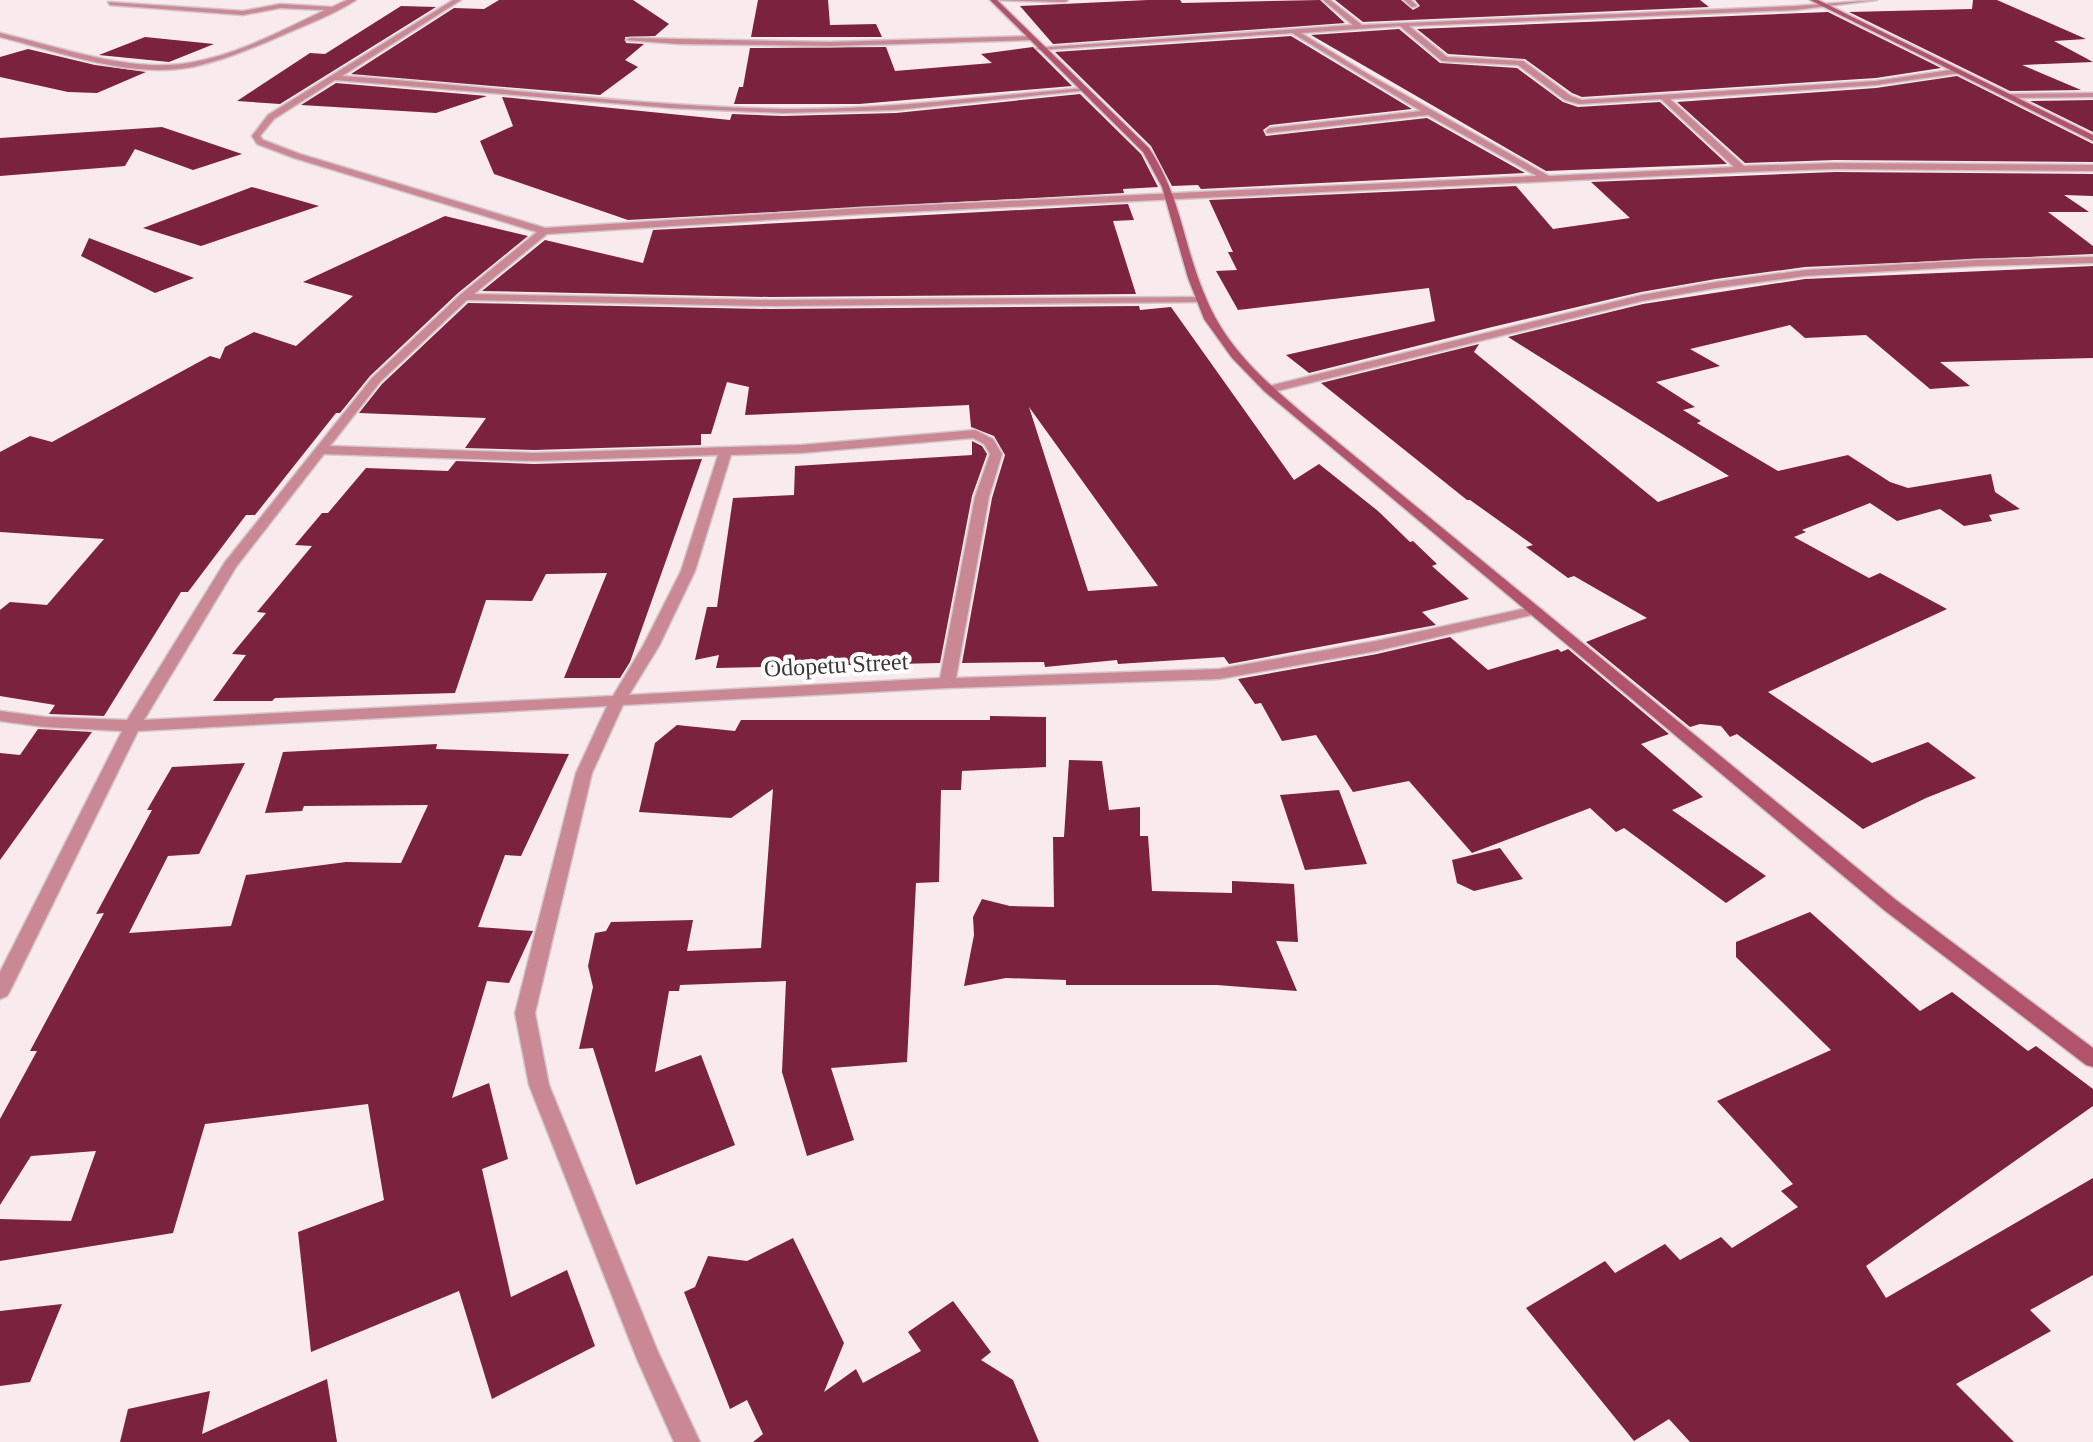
<svg xmlns="http://www.w3.org/2000/svg" width="2093" height="1442" viewBox="0 0 2093 1442" font-family="'Times New Roman',serif">
  <rect width="100%" height="100%" fill="#f9eaed"/>
  <g fill="#7b223e" fill-rule="evenodd">
    <polygon points="499,0 633,0 669,24 655,36 625,37 626,43 644,44 625,60 638,67 600,95 351,74 454,8 484,9"/>
    <polygon points="758,0 828,0 830,25 876,24 882,37 751,37"/>
    <polygon points="1148,0 1180,0 1182,3 1320,0 1345,23 1053,44 1020,6"/>
    <polygon points="1335,0 1401,0 1413,10 1420,6 1415,0 1700,0 1709,7 1363,22"/>
    <polygon points="1973,0 1997,0 2086,39 2054,41 2093,62 2022,65 2081,90 2010,91 1849,12 1972,9"/>
    <polygon points="401,6 436,7 280,104 237,101 310,53 325,54"/>
    <polygon points="1828,12 1941,68 1876,78 1582,97 1572,93 1525,59 1448,54 1417,29"/>
    <polygon points="1399,29 1440,63 1517,68 1563,102 1578,107 1660,102 1727,164 1546,171 1311,35"/>
    <polygon points="1291,36 1412,109 1270,125 1263,130 1266,136 1427,118 1525,173 1201,189 1198,185 1172,186 1151,146 1055,52"/>
    <polygon points="145,37 214,44 169,62 99,55"/>
    <polygon points="886,47 895,71 992,63 981,54 1033,47 1072,86 859,104 734,104 739,87 743,87 750,48"/>
    <polygon points="28,49 95,65 146,72 97,93 68,92 0,77 0,57"/>
    <polygon points="1957,76 2093,144 2093,162 1835,160 1745,163 1677,102 1876,88"/>
    <polygon points="336,83 487,96 436,113 301,105"/>
    <polygon points="1080,94 1141,154 1158,187 1123,189 1124,193 628,220 494,174 480,141 513,126 502,97 730,120 732,114 783,116 896,113"/>
    <polygon points="2093,100 2093,132 2030,101"/>
    <polygon points="162,127 242,154 193,170 135,149 125,166 0,176 0,138"/>
    <polygon points="1835,172 2093,174 2093,196 2064,195 2089,212 2048,212 2093,246 2093,254 1805,267 1716,279 1641,292 1492,327 1309,373 1286,355 1435,321 1429,288 1238,310 1216,271 1237,270 1228,252 1233,252 1209,200 1516,186 1553,229 1630,218 1591,182"/>
    <polygon points="252,187 319,206 201,246 143,228"/>
    <polygon points="1128,204 1134,220 1113,221 1136,294 770,297 482,291 545,240 643,263 653,230"/>
    <polygon points="445,216 528,236 458,293 370,376 340,413 336,413 255,515 246,515 188,592 181,592 104,716 49,714 55,705 0,696 0,610 10,602 47,605 104,539 0,532 0,452 30,436 52,442 210,356 220,359 225,347 254,332 296,346 353,296 303,282"/>
    <polygon points="89,238 194,278 155,293 81,256"/>
    <polygon points="2093,266 2093,358 1940,362 1970,386 1930,389 1866,335 1805,338 1790,325 1690,349 1720,366 1656,382 1695,407 1683,410 1701,421 1697,423 1778,471 1848,455 1890,482 1908,488 1991,474 1995,492 2020,509 1989,515 1992,521 1964,526 1940,509 1897,521 1870,503 1802,530 1806,532 1794,537 1869,578 1880,573 1947,609 1768,692 1872,763 1928,742 1976,778 1926,798 1863,829 1737,734 1730,737 1721,726 1700,724 1690,727 1586,642 1647,618 1574,576 1568,578 1526,547 1533,545 1470,500 1467,500 1321,383 1479,344 1474,352 1658,502 1729,476 1508,337 1643,304 1805,279"/>
    <path d="M468,303L770,309L1139,306L1140,310L1171,307L1294,480L1319,464L1378,511L1410,542L1413,541L1437,564L1432,566L1469,599L1422,612L1436,625L1229,664L1224,657L1118,664L1117,660L1045,667L1044,662L962,663L992,498L1005,455L994,436L971,427L969,405L745,415L749,387L727,382L711,434H701V445L534,450L465,448L486,418L359,413L382,384ZM1029,407L1158,586L1088,591Z"/>
    <polygon points="972,441 982,446 987,454 972,496 940,663 716,668 719,655 695,660 707,607 717,607 733,498 794,495 795,466 972,455"/>
    <polygon points="702,459 630,662 620,678 564,678 607,573 546,574 532,601 486,600 455,693 275,698 272,701 213,701 246,655 232,654 266,613 257,612 312,546 295,545 322,513 328,513 366,468 448,471 456,461 534,464"/>
    <polygon points="1450,637 1488,670 1558,649 1561,652 1568,649 1669,734 1641,744 1703,797 1672,810 1766,876 1726,903 1624,828 1616,832 1590,808 1472,853 1409,781 1353,792 1316,735 1282,741 1261,703 1255,704 1238,679 1377,654"/>
    <polygon points="990,716 1046,717 1046,767 962,771 961,790 941,790 939,882 916,883 907,1062 831,1068 854,1140 807,1156 782,1072 786,981 680,985 679,991 669,991 655,1072 701,1055 735,1145 636,1185 593,1048 579,1049 593,987 588,966 595,933 606,931 611,922 693,920 687,951 761,948 773,789 731,818 639,812 655,743 677,725 735,731 741,720 990,720"/>
    <polygon points="38,729 92,732 0,860 0,753 20,755"/>
    <polygon points="437,744 436,749 569,754 521,856 505,855 478,927 533,931 509,983 487,981 452,1098 489,1083 508,1159 482,1169 511,1297 567,1270 595,1346 492,1399 459,1291 311,1352 298,1232 384,1200 368,1104 205,1124 173,1233 0,1261 0,1219 71,1221 96,1151 31,1156 0,1205 0,1119 37,1051 30,1051 104,913 96,914 152,810 147,810 172,767 245,763 199,854 168,856 129,933 231,926 246,875 346,862 401,863 428,805 304,806 302,811 265,813 283,752"/>
    <polygon points="1069,760 1102,761 1109,810 1140,807 1140,836 1148,836 1152,891 1232,893 1232,881 1294,884 1298,942 1276,941 1297,991 1217,985 1066,985 1066,980 1006,978 964,986 974,935 973,917 982,899 1010,906 1054,907 1053,837 1064,837"/>
    <polygon points="1339,790 1367,864 1305,870 1280,795"/>
    <polygon points="1500,848 1523,879 1474,891 1457,883 1452,860"/>
    <polygon points="1810,912 1920,1011 1952,992 2028,1051 2036,1046 2093,1089 2093,1106 1866,1266 1886,1298 2093,1178 2093,1275 2030,1310 2051,1331 1956,1384 2014,1442 1690,1442 1669,1419 1634,1441 1526,1308 1605,1261 1615,1273 1665,1244 1680,1260 1721,1237 1732,1248 1798,1207 1781,1191 1793,1184 1717,1101 1831,1050 1736,957 1736,942"/>
    <polygon points="793,1238 844,1343 824,1392 856,1369 863,1383 921,1351 908,1332 953,1301 991,1352 981,1360 1013,1380 1039,1442 753,1442 763,1434 747,1400 730,1409 684,1292 695,1287 708,1256 747,1261"/>
    <polygon points="62,1304 30,1382 0,1386 0,1311"/>
    <polygon points="327,1379 337,1442 120,1442 128,1409 210,1391 202,1434"/>
  </g>
  <g fill="none" stroke-linecap="round" stroke-linejoin="round">
    <defs>
      <g id="lane">
        <path d="M347,0H356C335,14 308,24 285,34C255,47 225,60 192,67C129,79 61,52 0,37V33C55,46 112,67 169,65C224,62 277,33 325,10L280,8L243,15L110,5L108,2L243,11L280,4L332,7Z"/>
        <polygon points="1031,36 1034,40 830,46 680,44 626,40 630,38 830,42"/>
      </g>
      <g id="street">
        <path d="M453,0H461L342,76C489,86 635,106 783,109C884,110 985,96 1085,88L1089,90L896,110L783,113L671,108L335,80L274,119L260,136L263,140L300,154L545,228L862,208L1537,176L1428,115L1267,133L1266,131L1270,128L1421,111L1292,33L1040,50L1036,48L1353,25L1323,0H1330L1362,25L1795,6L1877,0L1795,10L1409,26L1447,57L1523,61L1571,96L1582,100L1876,81L1957,69L1960,73L1876,85L1670,99L1744,166L1835,163L2093,165V171L1835,169L1742,172L862,214L547,234L474,294L770,300L1204,297L1205,299L1200,302L770,306L467,300L380,382L330,446L534,453L801,445L975,430L993,439L1002,454L989,497L956,678L1219,669L1376,641L1536,606L1543,610L1536,614L1376,651L1219,679L947,688L623,705L592,773L535,1013L549,1085L658,1352L700,1442H674L637,1359L529,1085L515,1013L576,773L607,706L138,731L10,991L7,996L0,999V972L122,731L45,727L0,721V711L45,717L127,720L225,562L372,378L460,295L537,232L294,158L257,144L252,136L268,115ZM1400,26L1442,61L1518,65L1565,100L1579,104L1661,99L1734,167L1549,176L1366,73L1301,33ZM973,438L984,444L990,454L975,497L940,678L629,695L659,646L695,571L731,455L801,453ZM324,454L534,461L718,455L681,571L643,646L613,696L144,720L236,567Z"/>
        <polygon points="991,0 1068,0 1065,2"/>
        <polygon points="1404,0 1411,0 1417,6 1412,7"/>
        <polygon points="2093,93 2093,97 2011,98 2007,96 2011,94"/>
        <polygon points="2093,257 2093,263 1976,266 1805,276 1716,288 1642,301 1269,393 1263,389 1265,387 1642,295 1716,282 1805,270 1976,260"/>
      </g>
      <g id="secondary">
        <path d="M990,0H997L1149,148C1182,198 1183,246 1206,298C1229,355 1279,393 1324,431L1896,900L2093,1048V1067L2086,1065L1884,910L1264,391L1232,358L1204,319L1188,278L1162,187L1143,152Z"/>
        <polygon points="1810,0 1818,0 2093,135 2093,141"/>
      </g>
    </defs>
    <use href="#lane" stroke="#d3c6c9" stroke-width="3"/>
    <use href="#street" stroke="#d3c6c9" stroke-width="3"/>
    <use href="#secondary" stroke="#d3c6c9" stroke-width="3"/>
    <use href="#lane" fill="#ca8895" fill-rule="evenodd"/>
    <use href="#street" fill="#ca8895" fill-rule="evenodd"/>
    <use href="#secondary" fill="#b1536b" fill-rule="evenodd"/>
  </g>
  <g text-anchor="middle" stroke-width="8" stroke-linejoin="round" paint-order="stroke">
    <g font-size="24" fill="#3c3637" stroke="#fff">
      <text transform="translate(836 665) rotate(-3)" y="8">Odopetu Street</text>
    </g>
  </g>
</svg>
